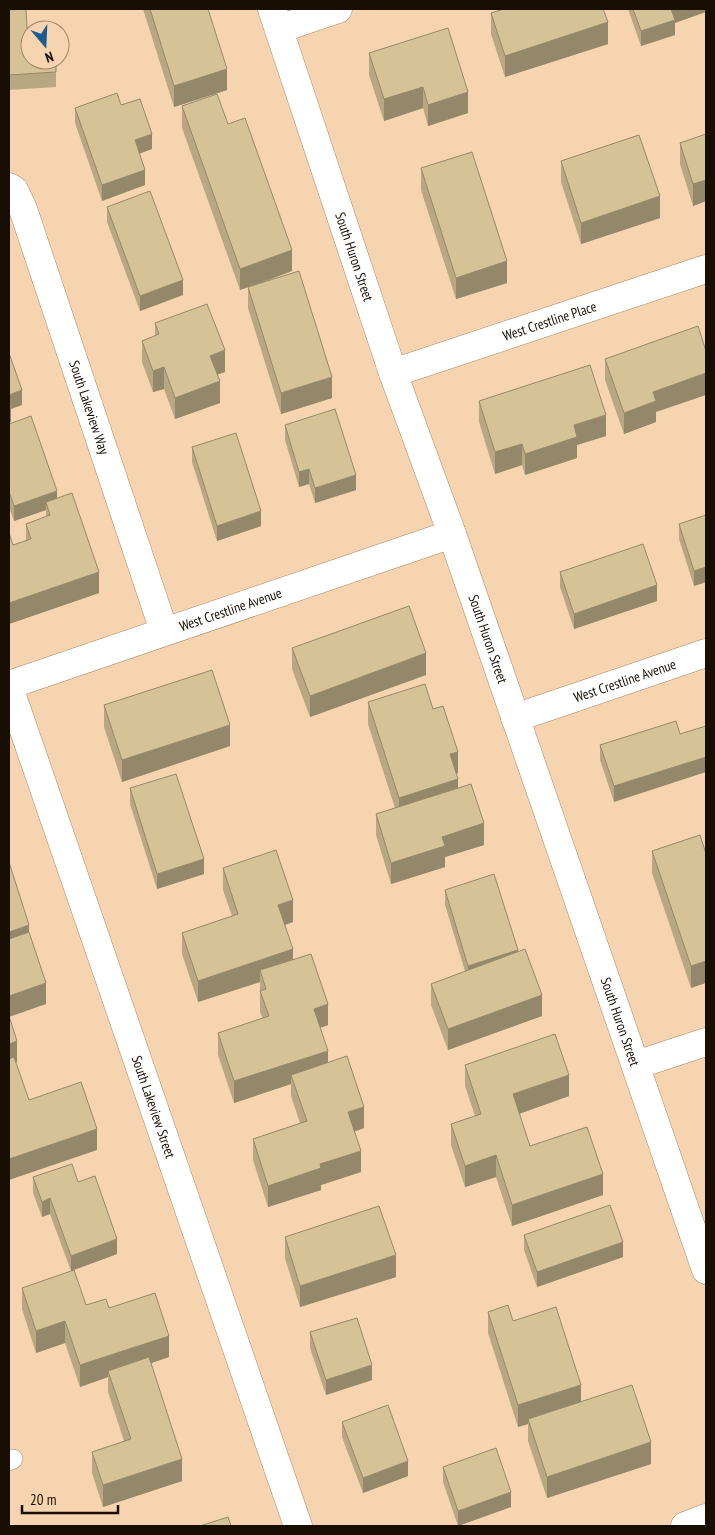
<svg xmlns="http://www.w3.org/2000/svg" width="715" height="1535" viewBox="0 0 715 1535" font-family="'PT Sans Narrow',sans-serif">
  <rect width="100%" height="100%" fill="#f6d4af"/>
  <g fill="none" stroke-linecap="round" stroke-linejoin="round">
    <defs>
      <polyline id="service" points="9,1461 13,1459"/>
      <g id="minor">
        <path id="s1" d="M272,9L393,373L452,534L706,1270"/>
        <polyline points="279,29 338,9"/>
        <path id="s2" d="M9,187L14,190L23,209L164,631"/>
        <path id="s3" d="M393,373L706,269"/>
        <path id="s4" d="M9,685L452,534"/>
        <path id="s5" d="M9,687L298,1526"/>
        <path id="s6" d="M515,718L706,653"/>
        <polyline points="636,1065 706,1042"/>
      </g>
      <polyline id="tertiary" points="685,1526 706,1518"/>
    </defs>
    <use href="#service" stroke="#a98966" stroke-width="20"/>
    <use href="#minor" stroke="#a98966" stroke-width="29"/>
    <use href="#tertiary" stroke="#a98966" stroke-width="29"/>
    <use href="#service" stroke="#fff" stroke-width="19"/>
    <use href="#minor" stroke="#fff" stroke-width="28"/>
    <use href="#tertiary" stroke="#fff" stroke-width="28"/>
  </g>
  <g fill="#b7a882">
    <polygon points="143,9 208,9 227,90 174,107"/>
    <polygon points="628,9 706,9 675,23 675,35 641,46"/>
    <polygon points="9,10 27,28 56,72 56,87 9,90"/>
    <polygon points="491,13 608,44 505,77 491,34"/>
    <polygon points="369,53 468,113 428,126 423,108 384,121 369,75"/>
    <polygon points="121,105 152,149 139,154 145,185 102,201 75,123 75,108"/>
    <polygon points="182,106 228,124 292,271 256,285 332,398 281,414 248,308 248,287 240,290 182,128"/>
    <polygon points="705,117 706,117 706,201 693,206 680,164 680,143 705,135"/>
    <polygon points="561,161 660,218 581,244 561,182"/>
    <polygon points="421,168 507,283 456,299 421,190"/>
    <polygon points="107,207 183,295 140,311 107,222"/>
    <polygon points="155,323 225,372 217,374 220,403 175,419 164,389 153,392 142,362 142,341 155,336"/>
    <polygon points="605,359 656,412 656,422 624,434 605,380"/>
    <polygon points="479,401 606,436 577,445 577,458 525,475 522,465 495,474 479,422"/>
    <polygon points="9,424 57,498 99,593 9,624 9,533 13,545 26,540 26,524 46,517 46,510 14,521 9,507"/>
    <polygon points="285,425 356,490 315,503 309,484 299,487 285,440"/>
    <polygon points="192,447 261,526 217,541 192,462"/>
    <polygon points="706,515 706,582 694,586 679,539 679,524"/>
    <polygon points="560,572 657,601 574,629 560,587"/>
    <polygon points="292,648 426,675 310,717 292,669"/>
    <polygon points="368,702 433,709 458,773 456,774 458,788 484,845 445,857 445,867 391,884 376,835 376,814 395,808 368,724"/>
    <polygon points="104,705 230,746 122,782 104,727"/>
    <polygon points="680,734 614,802 600,760 600,745"/>
    <polygon points="130,788 204,874 157,889 130,804"/>
    <polygon points="652,851 706,854 691,988 652,873"/>
    <polygon points="223,868 293,922 285,925 293,960 328,1025 320,1028 328,1062 364,1128 355,1131 361,1172 321,1185 321,1190 268,1207 253,1160 253,1139 300,1123 291,1096 291,1084 234,1103 218,1055 218,1033 263,1019 260,1012 260,982 198,1002 182,954 182,933 232,916 223,890"/>
    <polygon points="445,890 518,951 542,1016 448,1050 431,1005 431,984 465,971 445,905"/>
    <polygon points="465,1065 569,1096 519,1114 530,1146 603,1195 512,1226 496,1177 465,1187 451,1145 451,1124 475,1116 465,1086"/>
    <polygon points="33,1177 117,1254 71,1271 50,1214 42,1217 33,1193"/>
    <polygon points="524,1235 623,1257 537,1287 524,1250"/>
    <polygon points="285,1237 396,1277 300,1307 285,1258"/>
    <polygon points="22,1288 86,1305 109,1308 169,1357 151,1363 182,1481 103,1507 92,1473 92,1452 124,1441 108,1392 108,1377 80,1387 65,1343 36,1353 22,1309"/>
    <polygon points="488,1312 513,1321 581,1402 651,1464 547,1498 528,1441 528,1424 518,1427 488,1333"/>
    <polygon points="310,1332 372,1380 326,1395 310,1348"/>
    <polygon points="342,1422 408,1476 363,1493 342,1437"/>
    <polygon points="443,1467 511,1507 458,1526 443,1482"/>
  </g>
  <g fill="#95886a">
    <polygon points="671,9 706,9 706,12 675,23 675,35 641,46 641,31"/>
    <polygon points="608,22 608,44 505,77 505,56"/>
    <polygon points="227,69 227,90 174,107 174,86"/>
    <polygon points="423,87 423,108 384,121 384,99"/>
    <polygon points="468,92 468,113 428,126 428,105"/>
    <polygon points="152,134 152,149 135,155 135,140"/>
    <polygon points="145,170 145,185 102,201 102,185"/>
    <polygon points="706,180 706,201 693,206 693,184"/>
    <polygon points="660,196 660,218 581,244 581,223"/>
    <polygon points="292,250 292,271 240,290 240,269"/>
    <polygon points="507,261 507,283 456,299 456,278"/>
    <polygon points="183,280 183,295 140,311 140,296"/>
    <polygon points="225,350 225,372 210,377 210,356"/>
    <polygon points="164,367 164,389 153,392 153,371"/>
    <polygon points="706,373 706,395 656,412 656,422 624,434 624,413 653,392"/>
    <polygon points="332,377 332,398 281,414 281,393"/>
    <polygon points="220,381 220,403 175,419 175,398"/>
    <polygon points="22,390 22,405 11,409 11,422 9,423 9,395"/>
    <polygon points="606,415 606,436 577,445 577,458 525,475 525,454 574,425"/>
    <polygon points="522,444 522,465 495,474 495,452"/>
    <polygon points="309,469 309,484 299,487 299,472"/>
    <polygon points="356,475 356,490 315,503 315,488"/>
    <polygon points="57,491 57,506 46,502 46,510 14,521 14,506"/>
    <polygon points="261,511 261,526 217,541 217,526"/>
    <polygon points="706,567 706,582 694,586 694,571"/>
    <polygon points="99,572 99,593 9,624 9,603"/>
    <polygon points="657,585 657,601 574,629 574,614"/>
    <polygon points="426,653 426,675 310,717 310,696"/>
    <polygon points="230,725 230,746 122,782 122,760"/>
    <polygon points="458,752 458,773 450,776 450,754"/>
    <polygon points="706,757 706,772 614,802 614,786"/>
    <polygon points="458,779 458,800 399,819 399,798"/>
    <polygon points="484,823 484,845 445,857 445,867 391,884 391,863 442,837"/>
    <polygon points="204,859 204,874 157,889 157,874"/>
    <polygon points="293,900 293,922 278,927 278,905"/>
    <polygon points="29,925 29,947 9,954 9,932"/>
    <polygon points="293,949 293,971 260,970 260,982 198,1002 198,981"/>
    <polygon points="518,950 518,965 468,981 468,966"/>
    <polygon points="706,961 706,983 691,988 691,966"/>
    <polygon points="46,983 46,1004 9,1017 9,996"/>
    <polygon points="542,995 542,1016 448,1050 448,1029"/>
    <polygon points="328,1004 328,1025 314,1030 314,1009"/>
    <polygon points="17,1041 17,1062 9,1065 9,1044"/>
    <polygon points="328,1051 328,1072 291,1075 291,1084 234,1103 234,1081"/>
    <polygon points="569,1075 569,1096 513,1116 513,1094"/>
    <polygon points="364,1107 364,1128 348,1134 348,1112"/>
    <polygon points="97,1129 97,1150 9,1180 9,1159"/>
    <polygon points="361,1151 361,1172 321,1185 321,1190 268,1207 268,1186 320,1164"/>
    <polygon points="496,1155 496,1177 465,1187 465,1166"/>
    <polygon points="603,1174 603,1195 512,1226 512,1205"/>
    <polygon points="50,1198 50,1214 42,1217 42,1202"/>
    <polygon points="117,1239 117,1254 71,1271 71,1256"/>
    <polygon points="623,1242 623,1257 537,1287 537,1272"/>
    <polygon points="396,1255 396,1277 300,1307 300,1286"/>
    <polygon points="65,1321 65,1343 36,1353 36,1331"/>
    <polygon points="169,1336 169,1357 110,1377 108,1371 108,1377 80,1387 80,1365"/>
    <polygon points="372,1365 372,1380 326,1395 326,1380"/>
    <polygon points="581,1385 581,1407 528,1419 528,1424 518,1427 518,1405"/>
    <polygon points="651,1442 651,1464 547,1498 547,1477"/>
    <polygon points="182,1459 182,1481 103,1507 103,1485"/>
    <polygon points="408,1461 408,1476 363,1493 363,1478"/>
    <polygon points="511,1492 511,1507 458,1526 458,1511"/>
  </g>
  <g fill="#d5c397" stroke="#95886a">
    <polygon points="26,9 27,28 54,26 54,30 30,30 30,60 56,60 56,72 9,75 9,10"/>
    <polygon points="150,9 208,9 227,69 174,86"/>
    <polygon points="504,9 603,9 608,22 505,56 491,13"/>
    <polygon points="633,9 671,9 675,20 641,31"/>
    <polygon points="448,28 468,92 428,105 423,87 384,99 369,53"/>
    <polygon points="117,93 121,105 140,99 152,134 135,140 145,170 102,185 75,108"/>
    <polygon points="217,94 228,124 245,118 292,250 240,269 182,106"/>
    <polygon points="706,134 706,180 693,184 680,143"/>
    <polygon points="639,135 660,196 581,223 561,161"/>
    <polygon points="472,152 507,261 456,278 421,168"/>
    <polygon points="150,191 183,280 140,296 107,207"/>
    <polygon points="299,271 332,377 281,393 248,287"/>
    <polygon points="207,304 225,350 210,356 220,381 175,398 164,367 153,371 142,341 159,334 155,323"/>
    <polygon points="698,326 706,351 706,373 653,392 656,401 624,413 605,359"/>
    <polygon points="9,353 22,390 9,395"/>
    <polygon points="590,365 606,415 574,425 577,437 525,454 522,444 495,452 479,401"/>
    <polygon points="9,399 11,407 9,408"/>
    <polygon points="335,409 356,475 315,488 309,469 299,472 285,425"/>
    <polygon points="31,416 57,491 14,506 9,492 9,424"/>
    <polygon points="236,433 261,511 217,526 192,447"/>
    <polygon points="72,493 99,572 9,603 9,533 13,545 31,539 26,524 50,515 46,502"/>
    <polygon points="706,515 706,567 694,571 679,524"/>
    <polygon points="643,544 657,585 574,614 560,572"/>
    <polygon points="409,606 426,653 310,696 292,648"/>
    <polygon points="212,670 230,725 122,760 104,705"/>
    <polygon points="425,684 433,709 443,706 458,752 450,754 458,779 399,798 368,702"/>
    <polygon points="676,721 680,734 706,726 706,757 614,786 600,745"/>
    <polygon points="176,774 204,859 157,874 130,788"/>
    <polygon points="471,784 484,823 442,837 445,846 391,863 376,814"/>
    <polygon points="700,835 706,854 706,961 691,966 652,851"/>
    <polygon points="276,850 293,900 278,905 293,949 198,981 182,933 238,914 223,868"/>
    <polygon points="9,862 29,925 9,932"/>
    <polygon points="494,874 518,950 468,966 445,890"/>
    <polygon points="29,932 46,983 9,996 9,939"/>
    <polygon points="525,949 542,995 448,1029 431,984"/>
    <polygon points="311,954 328,1004 314,1009 328,1051 234,1081 218,1033 269,1016 260,991 266,989 260,970"/>
    <polygon points="9,1016 17,1041 9,1044"/>
    <polygon points="555,1034 569,1075 513,1094 530,1146 587,1127 603,1174 512,1205 496,1155 465,1166 451,1124 481,1114 465,1065"/>
    <polygon points="347,1056 364,1107 348,1112 361,1151 320,1164 321,1168 268,1186 253,1139 307,1121 291,1075"/>
    <polygon points="14,1057 29,1100 81,1082 97,1129 9,1159 9,1059"/>
    <polygon points="72,1164 78,1182 95,1176 117,1239 71,1256 50,1198 42,1202 33,1177"/>
    <polygon points="610,1205 623,1242 537,1272 524,1235"/>
    <polygon points="379,1206 396,1255 300,1286 285,1237"/>
    <polygon points="74,1270 86,1305 106,1299 109,1308 155,1293 169,1336 80,1365 65,1321 36,1331 22,1288"/>
    <polygon points="508,1305 513,1321 556,1307 581,1385 518,1405 488,1312"/>
    <polygon points="357,1318 372,1365 326,1380 310,1332"/>
    <polygon points="149,1357 182,1459 103,1485 92,1452 131,1439 108,1371"/>
    <polygon points="632,1385 651,1442 547,1477 528,1419"/>
    <polygon points="388,1405 408,1461 363,1478 342,1422"/>
    <polygon points="496,1448 511,1492 458,1511 443,1467"/>
    <polygon points="228,1517 231,1526 200,1526"/>
  </g>
  <g text-anchor="middle" stroke-width="4" stroke-linejoin="round" paint-order="stroke">
    <g font-size="14" fill="#190e03" stroke="#f6d4af">
      <text dy="5" stroke="none"><textPath href="#s1" startOffset="261">South Huron Street</textPath></text>
      <text dy="5" stroke="none"><textPath href="#s3" startOffset="165">West Crestline Place</textPath></text>
      <text dy="5" stroke="none"><textPath href="#s2" startOffset="236">South Lakeview Way</textPath></text>
      <text dy="5" stroke="none"><textPath href="#s4" startOffset="234">West Crestline Avenue</textPath></text>
      <text dy="5" stroke="none"><textPath href="#s1" startOffset="666">South Huron Street</textPath></text>
      <text dy="5" stroke="none"><textPath href="#s6" startOffset="116">West Crestline Avenue</textPath></text>
      <text dy="5" stroke="none"><textPath href="#s1" startOffset="1071">South Huron Street</textPath></text>
      <text dy="5" stroke="none"><textPath href="#s5" startOffset="444">South Lakeview Street</textPath></text>
    </g>
  </g>
  <rect width="715" height="1535" fill="none" stroke="#190e03" stroke-width="20"/>
  <g transform="translate(45 45) rotate(161)"><circle r="24" fill="#f6d4af" stroke="#9e856a"/>
  <path d="M0-4L9 19L0 12L-9 19Z" fill="#1c5b91"/>
  <text y="-8" font-size="14" font-weight="bold" text-anchor="middle" fill="#190e03">N</text>
  </g>
  <path d="M22 1505v8h96v-8" fill="none" stroke="#190e03" stroke-width="2.5"/>
  <text x="30" y="1505" font-size="15" fill="#190e03" stroke="#f6d4af" stroke-width="4" paint-order="stroke">20 m</text>
</svg>
